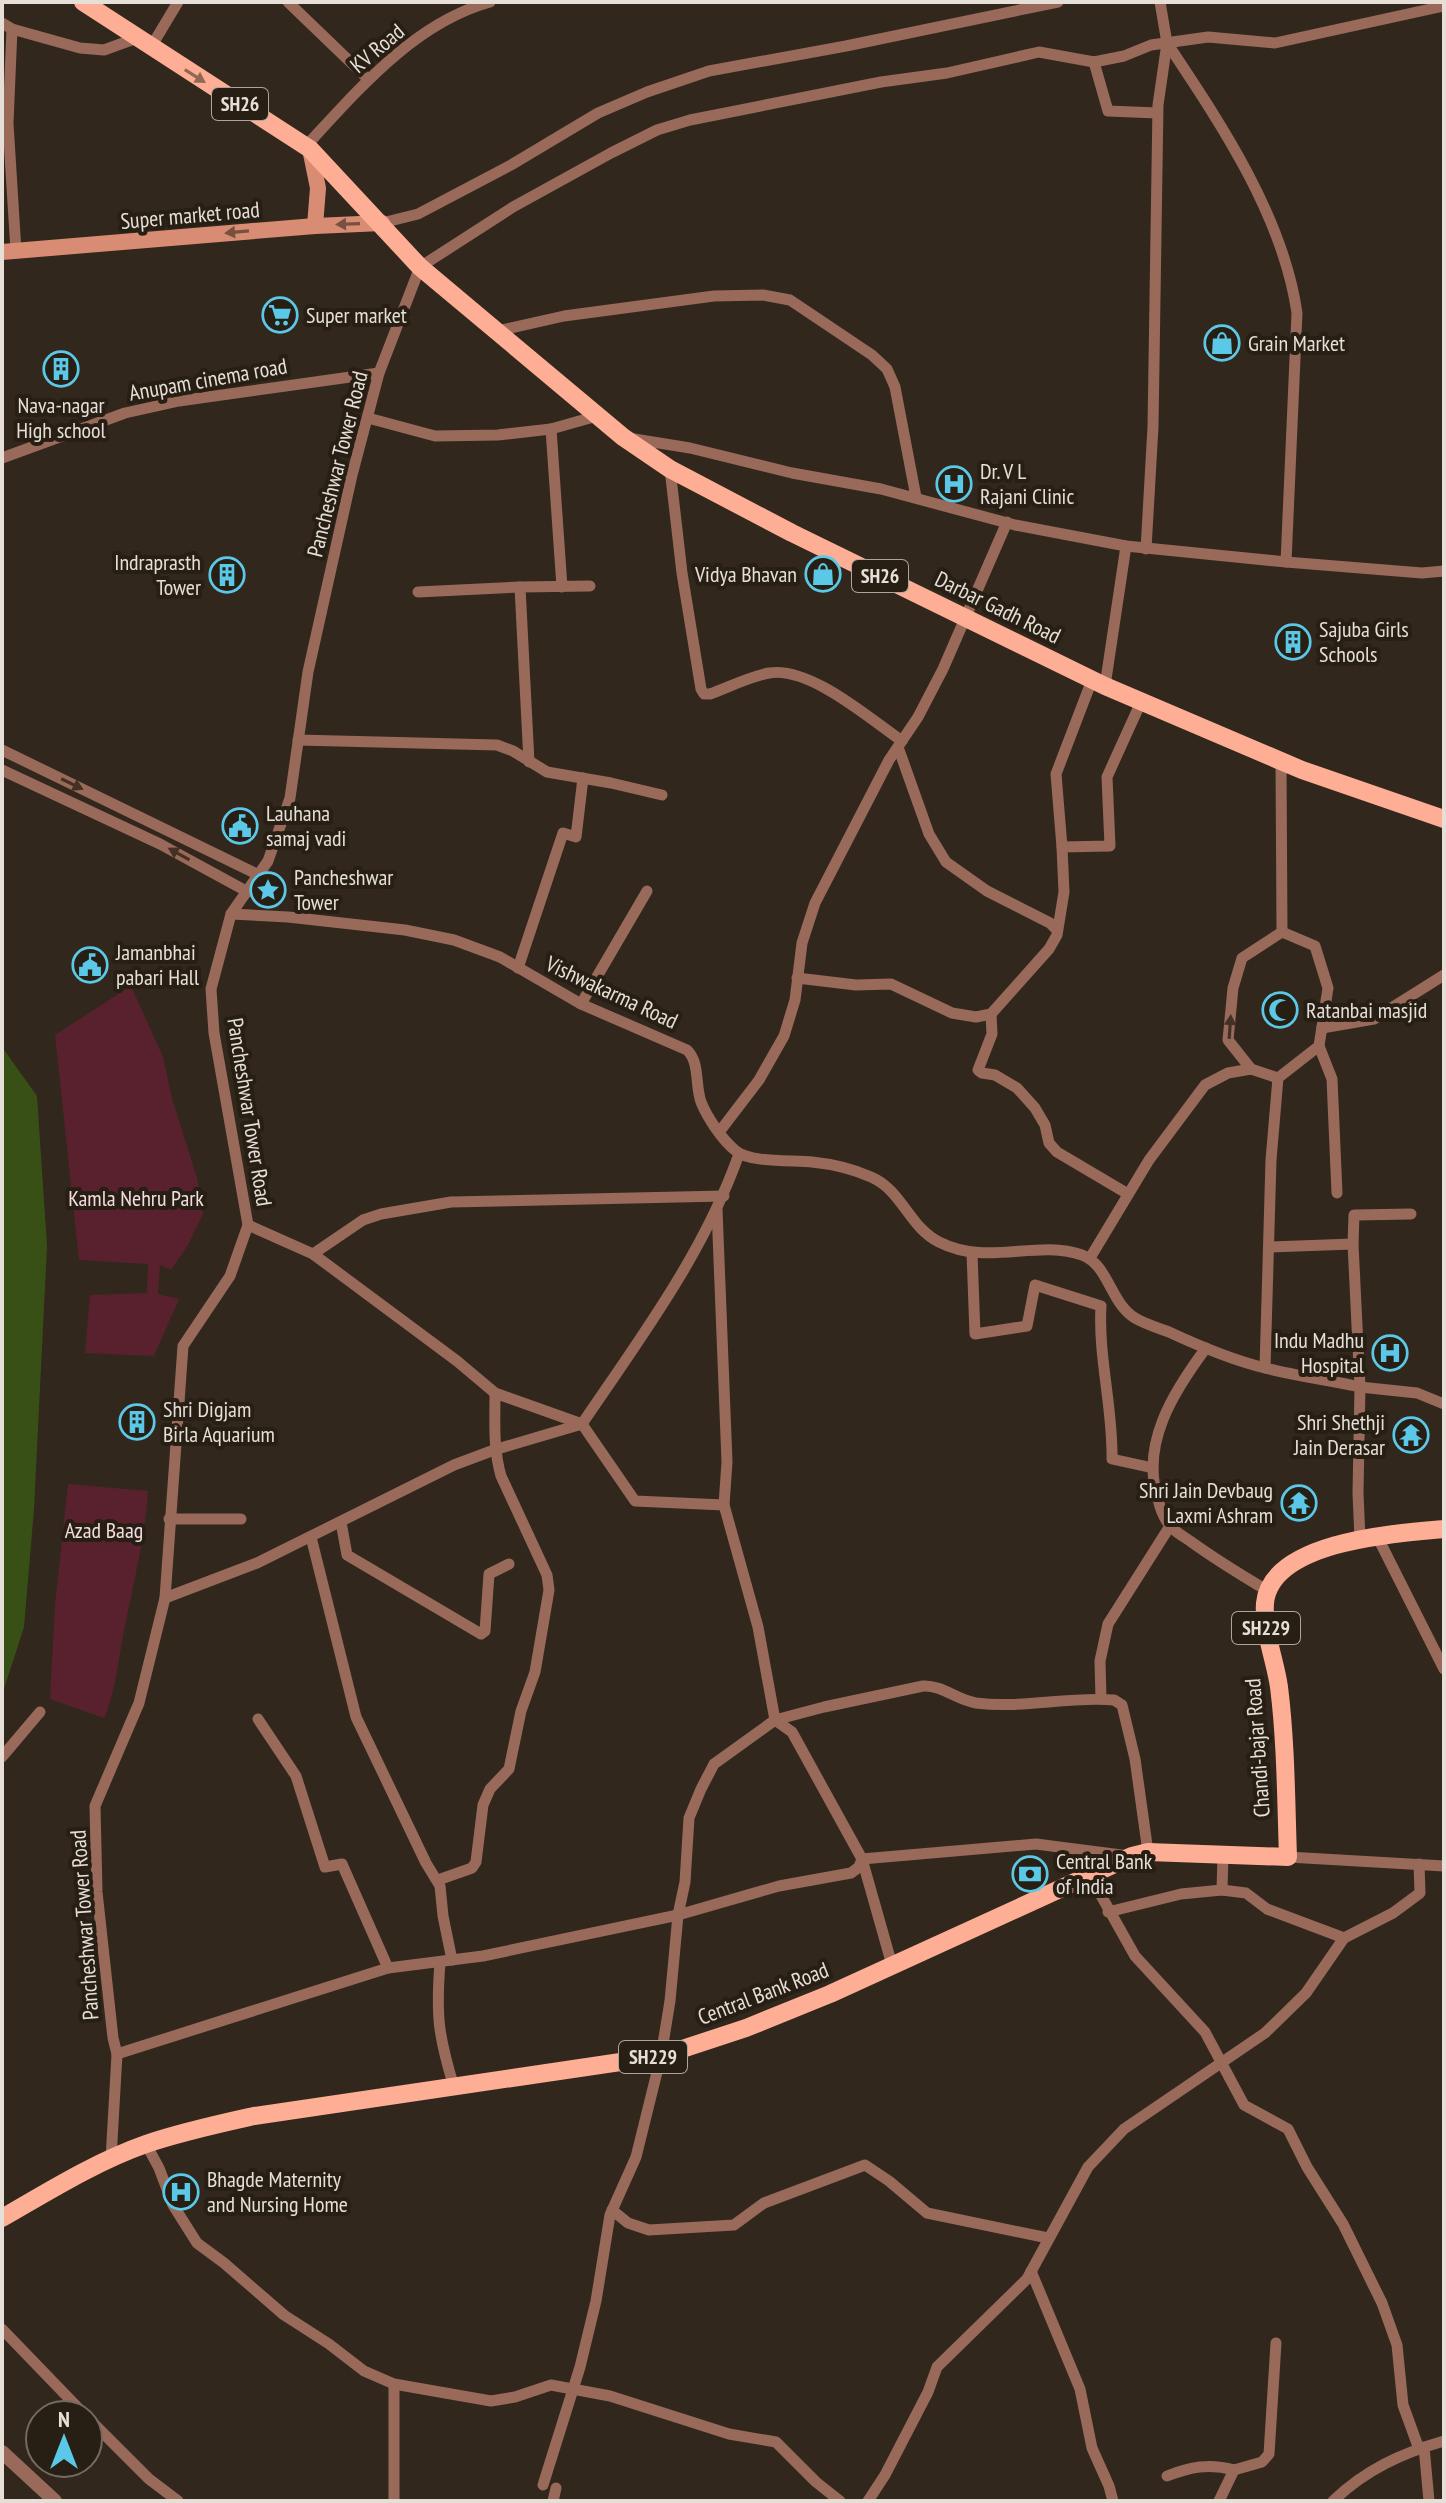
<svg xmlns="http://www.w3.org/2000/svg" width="1446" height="2503" viewBox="0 0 1446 2503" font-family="'PT Sans Narrow',sans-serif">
  <rect width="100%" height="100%" fill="#31271d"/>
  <g fill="#59212e">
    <polygon points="131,986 163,1057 171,1095 197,1178 203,1214 188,1245 171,1270 160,1265 158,1294 179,1299 154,1356 85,1353 90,1295 147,1293 148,1264 79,1260 55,1035"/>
    <path d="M68,1484L148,1491C145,1537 134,1581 125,1626C118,1658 117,1688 104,1718L50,1699L55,1605Z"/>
  </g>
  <polygon fill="#385016" points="2,1047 37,1096 47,1246 34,1509 24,1627 2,1695"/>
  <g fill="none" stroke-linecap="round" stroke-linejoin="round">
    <g stroke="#99695a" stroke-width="11">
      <polyline points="288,2 368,79"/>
      <polyline points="2,23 12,29 80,48 104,50 137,38"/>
      <polyline points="12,29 8,123 16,251"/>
      <polyline points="151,47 178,2"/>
      <polyline points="1094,62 1108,111 1157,113"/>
      <path d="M306,146C358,90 414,23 490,2"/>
      <polyline points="382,223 418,214 511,165 598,113 647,92 709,71 846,46 1058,2"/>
      <polyline points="497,331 564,316 714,296 763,295 790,300 872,355 887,369 895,387 916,497"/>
      <polyline points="368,418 435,436 498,435 551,429 597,416"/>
      <polyline points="551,429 562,587"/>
      <path d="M628,438L690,448L792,473L881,489L1015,525L1126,546L1286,562L1297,313C1283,216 1221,124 1167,43"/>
      <polyline points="2,458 125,413 179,401 379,373"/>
      <path d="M670,469L682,573L701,689L704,694H710C729,687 749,677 769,673C810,666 870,719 902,741"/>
      <polyline points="1146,549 1153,427 1158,105 1167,43 1160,2"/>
      <polyline points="1286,562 1422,573 1444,571"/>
      <polyline points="418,592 520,587"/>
      <polyline points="1092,680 1056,774 1062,847 1110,846 1107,777 1141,702"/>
      <polyline points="1105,686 1126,546"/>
      <polyline points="298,740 497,745 513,751 547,772 611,783 662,795"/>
      <polyline points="898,747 929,834 946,862 987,891 1050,923 1057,930"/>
      <polyline points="2,750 259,875"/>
      <polyline points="1281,760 1282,932"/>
      <polyline points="529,762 520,587 590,586"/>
      <polyline points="2,770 160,844 248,892"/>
      <path d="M231,914L288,917L405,930L454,940L500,957L581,1004L687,1050C700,1062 695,1086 701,1102C707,1117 722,1140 736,1151C750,1163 793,1160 812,1162C832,1164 853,1169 871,1177C902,1190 909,1227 939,1242C988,1267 1036,1239 1082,1255C1109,1265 1110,1303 1135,1318C1145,1324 1158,1328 1169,1332C1199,1346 1232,1360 1265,1368C1296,1376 1329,1380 1360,1387L1358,1493L1360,1539"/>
      <polyline points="518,968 563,833 576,837 583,778"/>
      <polyline points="797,978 856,985 891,984 952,1013 976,1017 991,1014 1049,949 1057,935 1064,892 1062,847"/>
      <polyline points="581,1004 647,891"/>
      <polyline points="991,1014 992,1034 978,1070 982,1073 995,1075 1017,1088 1035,1108 1045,1125 1049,1143 1057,1152 1128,1194"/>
      <polyline points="1322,1028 1374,1019 1444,975"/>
      <polyline points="1319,1046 1332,1079 1337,1193"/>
      <polyline points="1278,1078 1251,1069 1228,1040 1233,988 1242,958 1282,932"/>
      <polyline points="720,1131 759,1080 784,1036 795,1000 802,943 815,903 889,760 918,717 943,669 1007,522"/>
      <polyline points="717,1209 727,1462 724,1505 758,1627 775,1720 792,1732 862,1859 1036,1844 1129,1856"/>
      <path d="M248,1225L313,1254L457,1361L495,1393L582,1424C641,1337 704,1253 739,1154"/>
      <polyline points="1353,1244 1360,1387 1417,1393 1444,1404"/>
      <polyline points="1269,1247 1353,1244 1354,1215 1411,1214"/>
      <path d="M972,1253L975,1334L1027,1326L1035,1285L1101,1306C1098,1357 1113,1408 1112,1459L1153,1468"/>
      <polyline points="313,1254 363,1220 381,1214 451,1202 724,1196"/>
      <polyline points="1090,1258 1149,1160 1205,1085 1228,1073 1251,1069"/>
      <path d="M1206,1348C1174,1391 1140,1444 1158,1499C1160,1508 1164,1519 1171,1527C1176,1532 1184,1537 1190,1541C1215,1559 1241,1575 1268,1591"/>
      <polyline points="1265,1368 1271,1160 1278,1078 1319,1046 1328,988 1315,946 1282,932"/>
      <polyline points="169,1519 241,1519"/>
      <polyline points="341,1522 347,1555 481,1634 485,1631 489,1574 509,1564"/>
      <polyline points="1377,1536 1444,1669"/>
      <polyline points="311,1537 356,1717 426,1863 440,1886 443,1916 452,1960"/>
      <polyline points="165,1598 257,1563 454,1465 494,1450 582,1424 635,1501 724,1505"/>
      <polyline points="1101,1699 1100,1661 1108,1624 1170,1526"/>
      <polyline points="258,1719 296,1776 325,1867 342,1864 388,1968"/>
      <polyline points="2,1757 40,1712"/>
      <polyline points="1288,1857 1444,1866"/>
      <polyline points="862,1859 892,1965"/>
      <polyline points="1089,1874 1135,1956 1205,2032 1244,2105 1288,2129 1307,2167 1343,2224 1382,2303 1397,2345 1403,2405 1419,2449"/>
      <path d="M438,1880L472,1868L476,1862L483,1805L490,1789L509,1769L521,1711L535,1672L549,1590L547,1575L501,1476C493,1448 495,1422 495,1393"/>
      <polyline points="1222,1890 1223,1855"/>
      <polyline points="1108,1912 1181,1894 1222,1890 1246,1893 1267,1909 1344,1938"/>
      <path d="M440,1962C436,2015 438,2035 454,2087"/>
      <polyline points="117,2054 388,1968 483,1956 678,1915 779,1886 851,1873 859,1867 862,1859"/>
      <polyline points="146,2144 159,2168 173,2205 197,2243 224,2263 284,2315 329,2344 364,2371 394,2384 491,2401 515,2397 551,2385 610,2396 729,2434 776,2442 816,2482 840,2501"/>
      <polyline points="111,2159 117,2054 113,2038 97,1892 95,1806 139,1703 165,1598 183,1346 230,1276 248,1225 214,1033 211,989 231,914 268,861 290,798 308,672 352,475 379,373 420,267 513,207 611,153 657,130 690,120 881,82 947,73 1039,52 1094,62 1124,56 1151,45 1208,37 1275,43 1444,6"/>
      <polyline points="612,2210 628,2223 649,2230 734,2225 764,2203 865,2165 889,2181 927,2213 1048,2238"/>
      <polyline points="1031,2271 1080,2389 1092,2448 1109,2486 1113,2501"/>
      <polyline points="2,2329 85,2415"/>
      <polyline points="88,2418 149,2479 178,2501"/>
      <polyline points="1424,2447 1429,2501"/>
      <path d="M1167,2476C1190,2467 1209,2463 1234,2470"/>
      <path d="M543,2485L580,2367L596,2301L610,2215L636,2157L661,2056L670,2001L678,1915L685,1882L689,1818L701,1789L714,1764L775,1720L824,1707L923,1686C942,1685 957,1700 976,1703C1022,1709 1068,1696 1114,1700L1122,1705L1135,1759L1148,1852"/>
      <polyline points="394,2501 394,2384"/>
      <polyline points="553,2501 556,2488"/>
      <polyline points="868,2501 885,2475 928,2392 937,2367 1027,2279 1088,2167 1124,2129 1265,2033 1306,1993 1344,1938 1393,1913 1420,1893 1419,1864"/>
      <polyline points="1219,2501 1234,2470 1262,2462 1269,2454 1276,2343"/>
      <path d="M1333,2501C1365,2470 1402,2453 1444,2441"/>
    </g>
    <polyline stroke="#99695a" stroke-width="14" points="2,2452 55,2501"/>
    <g stroke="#d88c73" stroke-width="16">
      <polyline points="310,149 318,188 315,226"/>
      <polyline points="2,252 315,226 382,223"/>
    </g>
    <g stroke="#fdae94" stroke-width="18">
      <polyline points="83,2 310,149 420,267 623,437 670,469 792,533 1105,686 1302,770 1444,819"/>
      <path d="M2,2218C49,2191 95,2162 146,2144C181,2132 218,2124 254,2116L661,2056L746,2028L830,1994L1132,1856L1148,1852L1288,1857C1286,1800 1286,1743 1279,1687C1275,1659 1263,1632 1265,1603C1271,1541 1397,1533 1444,1529"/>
    </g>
  </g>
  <defs><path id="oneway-solid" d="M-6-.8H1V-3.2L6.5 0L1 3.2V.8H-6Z" transform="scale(2)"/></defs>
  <use fill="#926654" href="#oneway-solid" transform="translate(195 76) rotate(32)"/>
  <g fill="#77503f">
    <use href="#oneway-solid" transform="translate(348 224) rotate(178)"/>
    <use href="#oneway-solid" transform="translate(237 232) rotate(175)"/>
  </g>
  <g fill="#443126">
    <use href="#oneway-solid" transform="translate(72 784) rotate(26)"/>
    <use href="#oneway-solid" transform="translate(179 854) rotate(-151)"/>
    <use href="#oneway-solid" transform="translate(1230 1027) rotate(-86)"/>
  </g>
  <defs>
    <symbol id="supermarket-ring" viewBox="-11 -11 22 22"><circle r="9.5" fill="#271e14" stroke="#5ac8e6" stroke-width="1.5"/><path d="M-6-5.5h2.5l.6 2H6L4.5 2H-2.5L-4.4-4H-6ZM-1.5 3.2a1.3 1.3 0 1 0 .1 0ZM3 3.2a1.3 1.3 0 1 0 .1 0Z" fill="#5ac8e6"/></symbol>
    <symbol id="shop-ring" viewBox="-11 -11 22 22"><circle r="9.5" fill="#271e14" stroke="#5ac8e6" stroke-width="1.5"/><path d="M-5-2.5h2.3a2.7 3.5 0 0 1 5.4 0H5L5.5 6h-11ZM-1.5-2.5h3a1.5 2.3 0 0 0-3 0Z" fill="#5ac8e6"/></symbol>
    <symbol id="building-ring" viewBox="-11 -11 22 22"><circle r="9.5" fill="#271e14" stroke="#5ac8e6" stroke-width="1.5"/><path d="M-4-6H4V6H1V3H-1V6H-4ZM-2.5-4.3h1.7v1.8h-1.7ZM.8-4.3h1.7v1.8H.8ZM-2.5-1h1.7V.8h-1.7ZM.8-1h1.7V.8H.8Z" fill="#5ac8e6"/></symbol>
    <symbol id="hospital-ring" viewBox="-11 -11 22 22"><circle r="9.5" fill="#271e14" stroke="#5ac8e6" stroke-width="1.5"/><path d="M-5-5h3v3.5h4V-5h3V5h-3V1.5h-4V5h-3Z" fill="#5ac8e6"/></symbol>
    <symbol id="civic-ring" viewBox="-11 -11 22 22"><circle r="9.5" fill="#271e14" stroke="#5ac8e6" stroke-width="1.5"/><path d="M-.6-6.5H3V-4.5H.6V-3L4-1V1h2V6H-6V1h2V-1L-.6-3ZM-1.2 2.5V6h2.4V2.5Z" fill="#5ac8e6"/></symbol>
    <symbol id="sight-ring" viewBox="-11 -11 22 22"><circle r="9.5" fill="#271e14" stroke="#5ac8e6" stroke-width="1.5"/><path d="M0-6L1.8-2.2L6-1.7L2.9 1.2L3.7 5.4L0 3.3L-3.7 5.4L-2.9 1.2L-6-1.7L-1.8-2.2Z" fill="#5ac8e6"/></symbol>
    <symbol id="mosque-ring" viewBox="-11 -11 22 22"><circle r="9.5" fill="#271e14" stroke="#5ac8e6" stroke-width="1.5"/><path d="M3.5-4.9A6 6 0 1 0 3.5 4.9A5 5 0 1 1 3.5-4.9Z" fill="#5ac8e6"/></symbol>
    <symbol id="temple-ring" viewBox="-11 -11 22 22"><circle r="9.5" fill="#271e14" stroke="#5ac8e6" stroke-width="1.5"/><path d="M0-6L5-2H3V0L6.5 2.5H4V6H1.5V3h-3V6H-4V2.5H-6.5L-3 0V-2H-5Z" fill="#5ac8e6"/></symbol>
    <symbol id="bank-ring" viewBox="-11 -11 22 22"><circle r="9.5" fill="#271e14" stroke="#5ac8e6" stroke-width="1.5"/><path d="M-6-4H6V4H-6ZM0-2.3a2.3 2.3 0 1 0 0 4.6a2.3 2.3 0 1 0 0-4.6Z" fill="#5ac8e6"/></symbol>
  </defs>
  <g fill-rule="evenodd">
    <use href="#supermarket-ring" x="260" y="295" width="40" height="40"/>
    <use href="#shop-ring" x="1202" y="323" width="40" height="40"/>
    <use href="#building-ring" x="41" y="349" width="40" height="40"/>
    <use href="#hospital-ring" x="934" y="464" width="40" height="40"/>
    <use href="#shop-ring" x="803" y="554" width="40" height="40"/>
    <use href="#building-ring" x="207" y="555" width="40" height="40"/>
    <use href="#building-ring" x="1273" y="622" width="40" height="40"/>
    <use href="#civic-ring" x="220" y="806" width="40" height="40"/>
    <use href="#sight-ring" x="248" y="870" width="40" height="40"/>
    <use href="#civic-ring" x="70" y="945" width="40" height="40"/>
    <use href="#mosque-ring" x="1260" y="990" width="40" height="40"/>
    <use href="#hospital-ring" x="1370" y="1333" width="40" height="40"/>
    <use href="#building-ring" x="117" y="1402" width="40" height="40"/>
    <use href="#temple-ring" x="1391" y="1415" width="40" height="40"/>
    <use href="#temple-ring" x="1279" y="1483" width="40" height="40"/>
    <use href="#bank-ring" x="1010" y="1854" width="40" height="40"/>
    <use href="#hospital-ring" x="161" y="2172" width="40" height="40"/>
  </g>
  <g text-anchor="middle" stroke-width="8" stroke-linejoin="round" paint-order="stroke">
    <g fill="#271e14" stroke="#aca59d" stroke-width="2">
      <rect x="212" y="88" width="56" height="32" rx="6"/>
      <rect x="852" y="560" width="56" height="32" rx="6"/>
      <rect x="1232" y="1612" width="68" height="32" rx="6"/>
      <rect x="619" y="2041" width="68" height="32" rx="6"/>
    </g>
    <g font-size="20" font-weight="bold" fill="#e5dfd8">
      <text x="240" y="111">SH26</text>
      <text x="880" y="583">SH26</text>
      <text x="1266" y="1635">SH229</text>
      <text x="653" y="2064">SH229</text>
    </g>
    <g font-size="22" fill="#e5dfd8" stroke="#271e14">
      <text transform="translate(377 48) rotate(-40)" y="8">KV Road</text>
      <text transform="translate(190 215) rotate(-5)" y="8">Super market road</text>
      <text transform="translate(208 379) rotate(-10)" y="8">Anupam cinema road</text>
      <text transform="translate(337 464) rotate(-76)" y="8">Pancheshwar Tower Road</text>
      <text transform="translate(998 607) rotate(26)" y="8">Darbar Gadh Road</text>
      <text transform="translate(612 992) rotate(25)" y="8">Vishwakarma Road</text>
      <text transform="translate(250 1112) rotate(81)" y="8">Pancheshwar Tower Road</text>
      <text transform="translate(1257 1748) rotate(-94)" y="8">Chandi-bajar Road</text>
      <text transform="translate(84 1925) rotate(-94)" y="8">Pancheshwar Tower Road</text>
      <text transform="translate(763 1993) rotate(-21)" y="8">Central Bank Road</text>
    </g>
    <g font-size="22" fill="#e5dfd8" stroke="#271e14" text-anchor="start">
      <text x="306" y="323">Super market</text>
      <text x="1248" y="351">Grain Market</text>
      <text x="61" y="413" text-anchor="middle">Nava-nagar<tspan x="61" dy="25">High school</tspan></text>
      <text x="980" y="479">Dr. V L<tspan x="980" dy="25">Rajani Clinic</tspan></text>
      <text x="201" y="570" text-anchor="end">Indraprasth<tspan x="201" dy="25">Tower</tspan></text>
      <text x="797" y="582" text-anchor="end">Vidya Bhavan</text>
      <text x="1319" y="637">Sajuba Girls<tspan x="1319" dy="25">Schools</tspan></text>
      <text x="266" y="821">Lauhana<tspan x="266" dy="25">samaj vadi</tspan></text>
      <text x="294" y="885">Pancheshwar<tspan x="294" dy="25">Tower</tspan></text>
      <text x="116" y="960">Jamanbhai<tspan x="116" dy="25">pabari Hall</tspan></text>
      <text x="1306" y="1018">Ratanbai masjid</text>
      <text x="1364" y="1348" text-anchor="end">Indu Madhu<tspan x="1364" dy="25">Hospital</tspan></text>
      <text x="163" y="1417">Shri Digjam<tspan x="163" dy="25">Birla Aquarium</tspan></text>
      <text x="1385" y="1430" text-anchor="end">Shri Shethji<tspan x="1385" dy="25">Jain Derasar</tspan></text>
      <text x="1273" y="1498" text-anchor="end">Shri Jain Devbaug<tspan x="1273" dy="25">Laxmi Ashram</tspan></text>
      <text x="1056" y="1869">Central Bank<tspan x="1056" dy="25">of India</tspan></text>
      <text x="207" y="2187">Bhagde Maternity<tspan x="207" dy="25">and Nursing Home</tspan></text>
    </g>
    <g font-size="22" fill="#f3dde0" stroke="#271e14">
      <text x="136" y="1206">Kamla Nehru Park</text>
      <text x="104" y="1538">Azad Baag</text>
    </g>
  </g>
  <rect width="1446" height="2503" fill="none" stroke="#e5dfd8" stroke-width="8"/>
  <g transform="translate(64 2439)"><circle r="38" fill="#271e14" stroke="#736b62" stroke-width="2"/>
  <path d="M0-6L14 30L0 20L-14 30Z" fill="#5ac8e6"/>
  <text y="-12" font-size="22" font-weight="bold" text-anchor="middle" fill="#e5dfd8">N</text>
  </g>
</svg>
